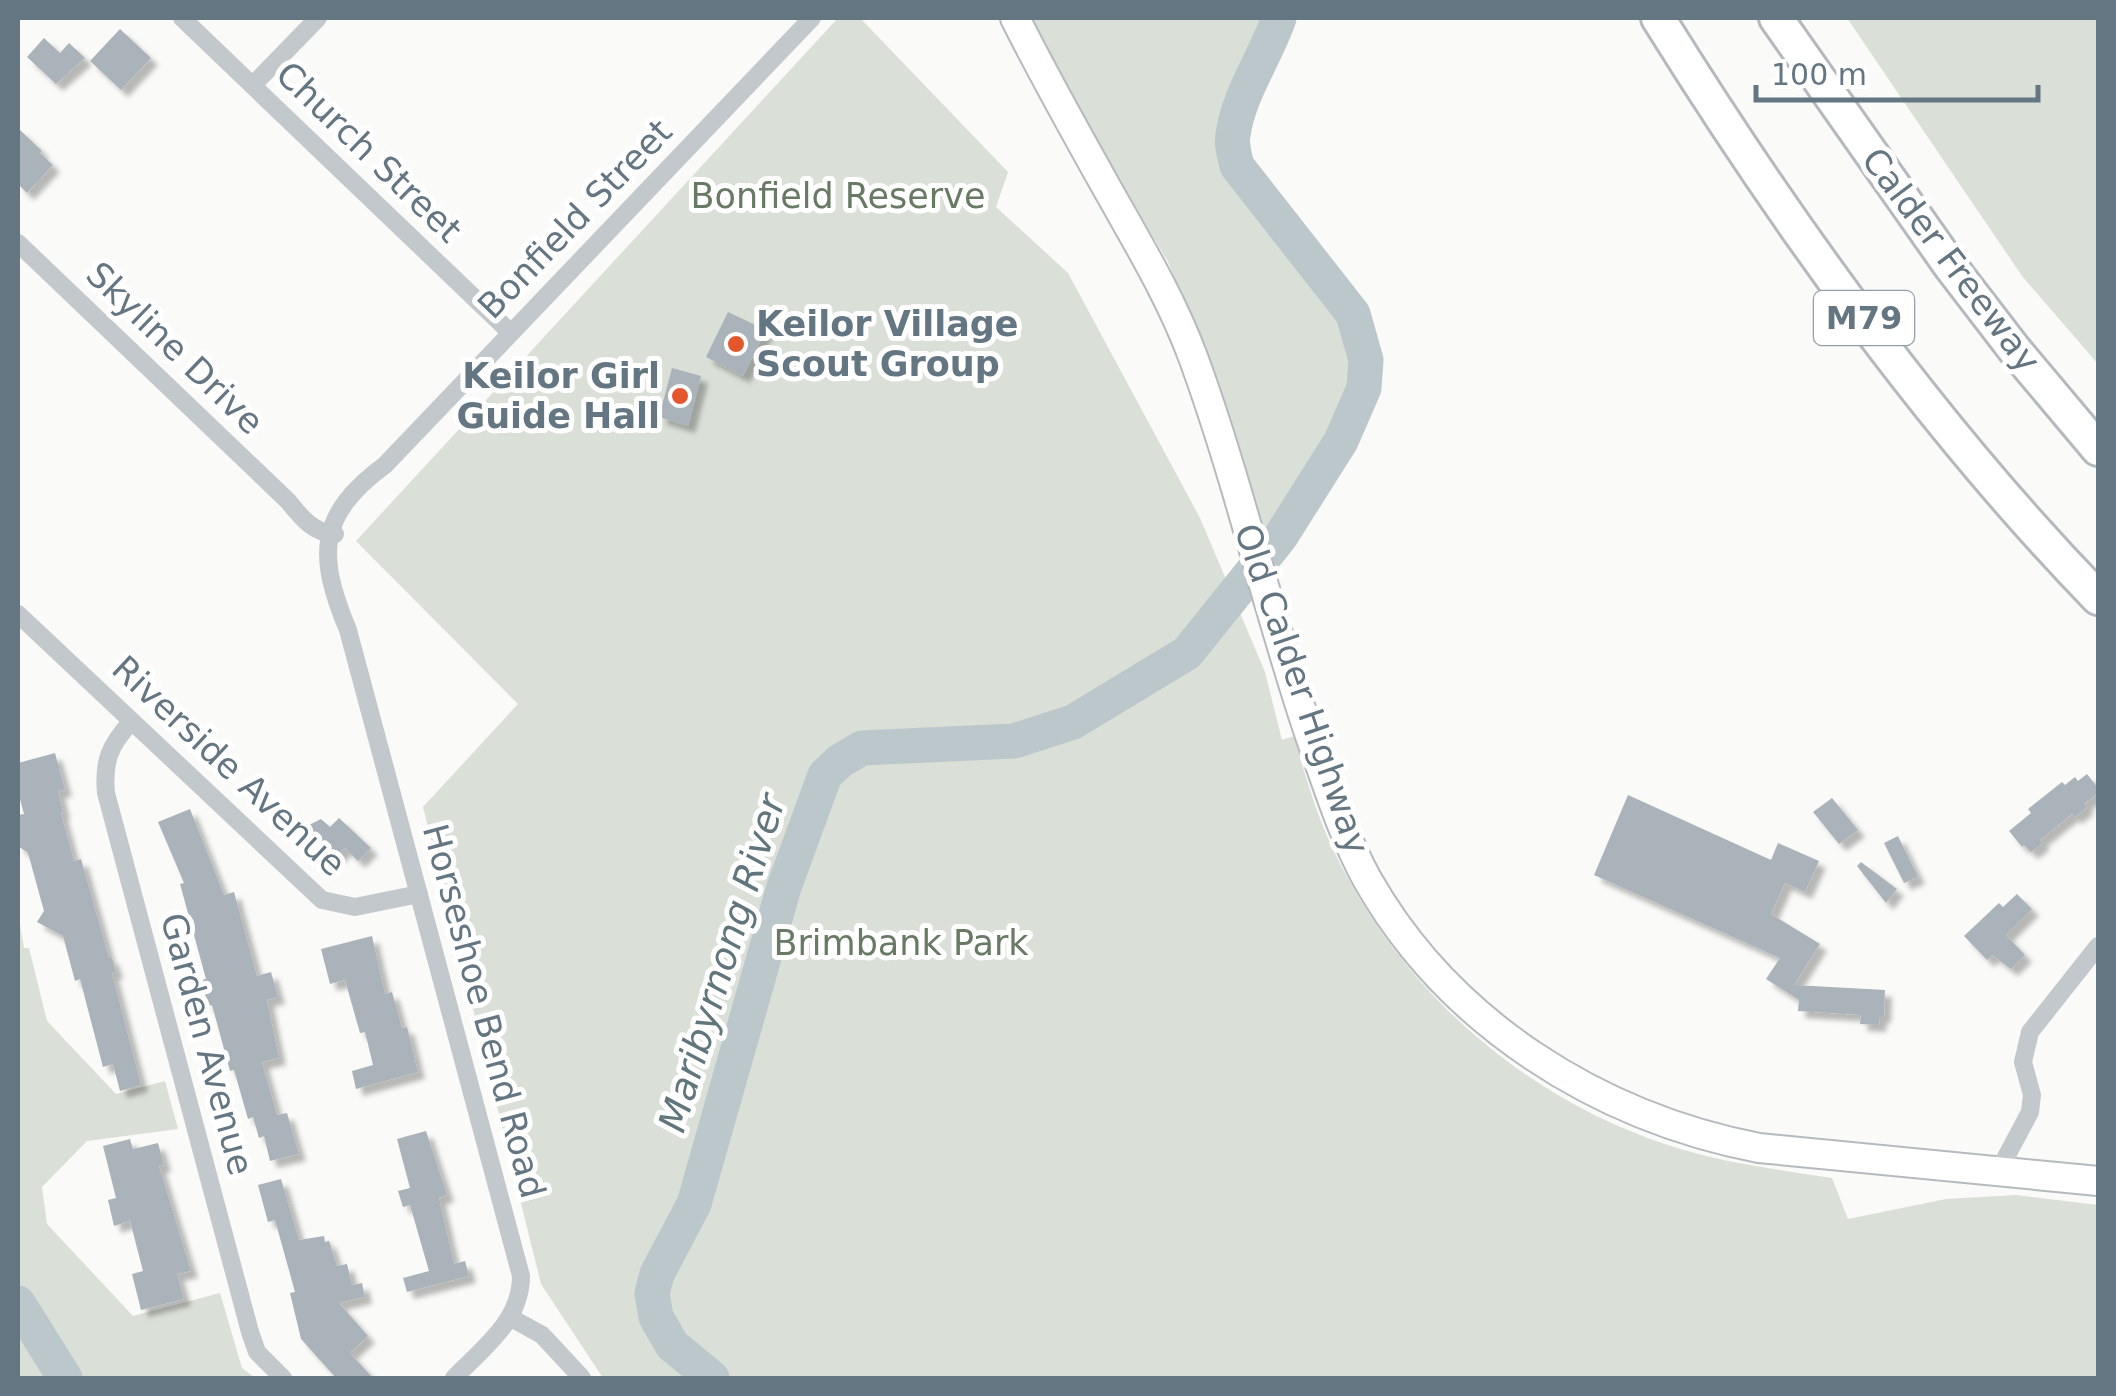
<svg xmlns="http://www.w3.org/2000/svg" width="2116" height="1396" viewBox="0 0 2116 1396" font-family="'DejaVu Sans',sans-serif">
  <defs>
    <filter id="shadow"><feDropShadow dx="7" dy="7" stdDeviation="2.5" flood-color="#0004"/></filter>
  </defs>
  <rect width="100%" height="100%" fill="#fafaf8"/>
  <g fill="#dadfd7">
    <path d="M838,18H860L1008,172L996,207L1068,273L1200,518L1265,672L1282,740L1294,736C1305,775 1316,814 1334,851C1399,988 1523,1098 1668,1145C1721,1163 1777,1169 1832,1178L1848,1219L1946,1199L2016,1195L2098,1205V1378H603L541,1284L423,807L518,704L356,541Z"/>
    <path d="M1030,18H1279C1266,56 1238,95 1233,135C1231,145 1235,157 1237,166L1353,314L1366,360L1364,388L1341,441L1269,552L1208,356L1168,262L1033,33Z"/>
    <polygon points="1847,18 2098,18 2098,364 2022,276"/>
    <polygon points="18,913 24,948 29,948 47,1021 116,1094 165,1081 178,1129 87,1141 42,1187 47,1224 133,1316 220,1293 242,1368 255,1378 18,1378"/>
  </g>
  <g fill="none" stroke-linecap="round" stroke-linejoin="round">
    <g stroke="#bbc7cb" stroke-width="35">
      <polyline points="18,1303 65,1378"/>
      <path d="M712,1378L672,1345L656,1317L652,1293L657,1274L694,1204L784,887L825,775L840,761L862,748L1014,741L1073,722L1187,653L1281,536L1341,441L1364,388L1366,360L1353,314L1237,166C1235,157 1231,145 1233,135C1238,95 1266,56 1279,18"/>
    </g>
  </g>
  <g fill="#aab3b9" filter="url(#shadow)">
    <polygon points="120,29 151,58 121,90 90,61"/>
    <polygon points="44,38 60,53 69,43 85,58 56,84 27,57"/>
    <polygon points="18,128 42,151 40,153 53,165 27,193 18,184"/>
    <polygon points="728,312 766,330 743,376 706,357"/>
    <polygon points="672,368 701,376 688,426 659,417"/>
    <polygon points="55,753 65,790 58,791 63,812 61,813 74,861 81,859 109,958 112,958 116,972 112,973 141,1085 120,1091 113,1064 103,1067 80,979 75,981 63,936 37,922 44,911 28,853 18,846 18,815 24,814 18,792 18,763"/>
    <polygon points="2087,774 2098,788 2098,793 2084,804 2087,807 2075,817 2072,814 2040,840 2043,843 2031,852 2024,845 2022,847 2009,831 2031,813 2028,809 2062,782 2065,785 2075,777 2078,781"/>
    <polygon points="1628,795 1771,860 1778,843 1819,861 1805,892 1785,883 1771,914 1820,944 1794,985 1885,990 1884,1016 1880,1016 1879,1025 1860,1024 1861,1015 1798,1011 1799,1000 1766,979 1780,958 1594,875"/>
    <polygon points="1832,798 1858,830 1839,844 1813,812"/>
    <polygon points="190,809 224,895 234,892 257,976 271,972 278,997 267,1000 279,1058 262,1062 277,1115 287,1113 299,1154 270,1161 264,1136 259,1138 253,1117 248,1119 234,1070 230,1071 212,1005 208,1006 201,980 206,979 180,884 184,883 158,822"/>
    <polygon points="339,818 371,848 358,861 345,848 336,857 305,832 308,830 305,827 321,819 330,827"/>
    <polygon points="1898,836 1918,877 1904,883 1884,843"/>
    <polygon points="1861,862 1897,889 1886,903 1857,866"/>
    <polygon points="2017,894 2032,909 2006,935 2025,955 2011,969 1992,955 1987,960 1964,936 1999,903 2003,907"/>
    <polygon points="372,936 385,994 392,992 402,1028 407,1027 418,1072 356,1089 352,1071 373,1065 365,1032 360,1033 345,980 330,984 321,949"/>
    <polygon points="426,1131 447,1195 439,1198 454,1264 465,1261 469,1276 407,1292 403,1278 429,1271 410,1205 403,1207 398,1191 410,1188 397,1139"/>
    <polygon points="130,1139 133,1149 158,1143 164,1165 159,1166 191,1271 177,1274 184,1299 141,1310 132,1274 143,1271 130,1221 114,1226 108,1200 116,1198 103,1146"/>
    <polygon points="281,1179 299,1240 324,1236 325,1242 329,1241 337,1266 347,1264 352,1285 362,1283 365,1297 339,1303 368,1336 350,1353 373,1378 336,1378 301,1339 290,1293 295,1292 275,1220 268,1222 258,1185"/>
  </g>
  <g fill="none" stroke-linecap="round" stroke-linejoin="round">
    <defs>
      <path id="primary" d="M1015,18C1044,76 1076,133 1108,190C1139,245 1171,298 1193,357C1239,482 1268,613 1311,739C1328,787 1343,835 1367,879C1449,1024 1599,1117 1759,1148L2098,1181"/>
      <g id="highway">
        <path d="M1658,18C1785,222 1930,425 2098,598"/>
        <polyline points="1776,18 1951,267 2014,349 2098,449"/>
      </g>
    </defs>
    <use href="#primary" stroke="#b5babe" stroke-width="32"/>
    <use href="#highway" stroke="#b4b9bd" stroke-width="38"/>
    <g stroke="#c3c8cc" stroke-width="18">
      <polyline points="182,18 511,333"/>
      <polyline points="253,85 318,18"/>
      <path d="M18,243L288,501C301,517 313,533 335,534"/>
      <polyline points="18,614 322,900 355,907 419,894"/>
      <path d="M131,722C110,745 103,761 106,793L250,1332L257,1352L283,1378"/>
      <polyline points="1998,1172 2030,1112 2032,1095 2023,1062 2030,1032 2098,946"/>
      <polyline points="511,1318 542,1335 582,1378"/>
      <path d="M454,1378C483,1348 521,1321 521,1276L348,630C317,556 317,515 385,465L812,18"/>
    </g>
    <use href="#primary" stroke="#fff" stroke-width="28"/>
    <use href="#highway" stroke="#fff" stroke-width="32"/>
  </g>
  <g fill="#e4572e" stroke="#fff" stroke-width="4">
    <circle cx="736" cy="344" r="10"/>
    <circle cx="680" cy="396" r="10"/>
  </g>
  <g text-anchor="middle" stroke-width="10" stroke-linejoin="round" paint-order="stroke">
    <rect fill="#fff" stroke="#939fa8" stroke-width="2.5" x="1814" y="291" width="100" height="54" rx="8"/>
    <g font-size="32" font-weight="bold" fill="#657683">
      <text x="1864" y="329">M79</text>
    </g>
    <g font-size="35" fill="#657683" stroke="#fff">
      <text transform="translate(369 152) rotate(44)" y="12">Church Street</text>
      <text transform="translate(575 219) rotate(-46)" y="12">Bonfield Street</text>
      <text transform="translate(1951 260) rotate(53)" y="12">Calder Freeway</text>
      <text transform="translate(175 348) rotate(44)" y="12">Skyline Drive</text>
      <text transform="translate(1302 689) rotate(71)" y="12">Old Calder Highway</text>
      <text transform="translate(229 766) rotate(43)" y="12">Riverside Avenue</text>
      <text transform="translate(484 1011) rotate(75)" y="12">Horseshoe Bend Road</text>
      <text transform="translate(207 1044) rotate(75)" y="12">Garden Avenue</text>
    </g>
    <g font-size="35" fill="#687a64" stroke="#fff">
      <text x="838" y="208">Bonfield Reserve</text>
      <text x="901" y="955">Brimbank Park</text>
    </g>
    <g font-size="35" font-weight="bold" fill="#657683" stroke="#fff" text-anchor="start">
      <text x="756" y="336">Keilor Village<tspan x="756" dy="40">Scout Group</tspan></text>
      <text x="660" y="388" text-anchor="end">Keilor Girl<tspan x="660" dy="40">Guide Hall</tspan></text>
    </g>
    <g font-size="38" font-style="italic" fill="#60757c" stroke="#fff">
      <text transform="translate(722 963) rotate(-73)" y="13">Maribyrnong River</text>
    </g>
  </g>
  <rect width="2116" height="1396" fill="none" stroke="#657683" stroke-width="40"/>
  <path d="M1756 85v15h282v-15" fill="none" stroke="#657683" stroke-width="5"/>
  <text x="1771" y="85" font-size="30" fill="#657683" stroke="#ffffff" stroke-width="8" paint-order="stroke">100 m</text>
</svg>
